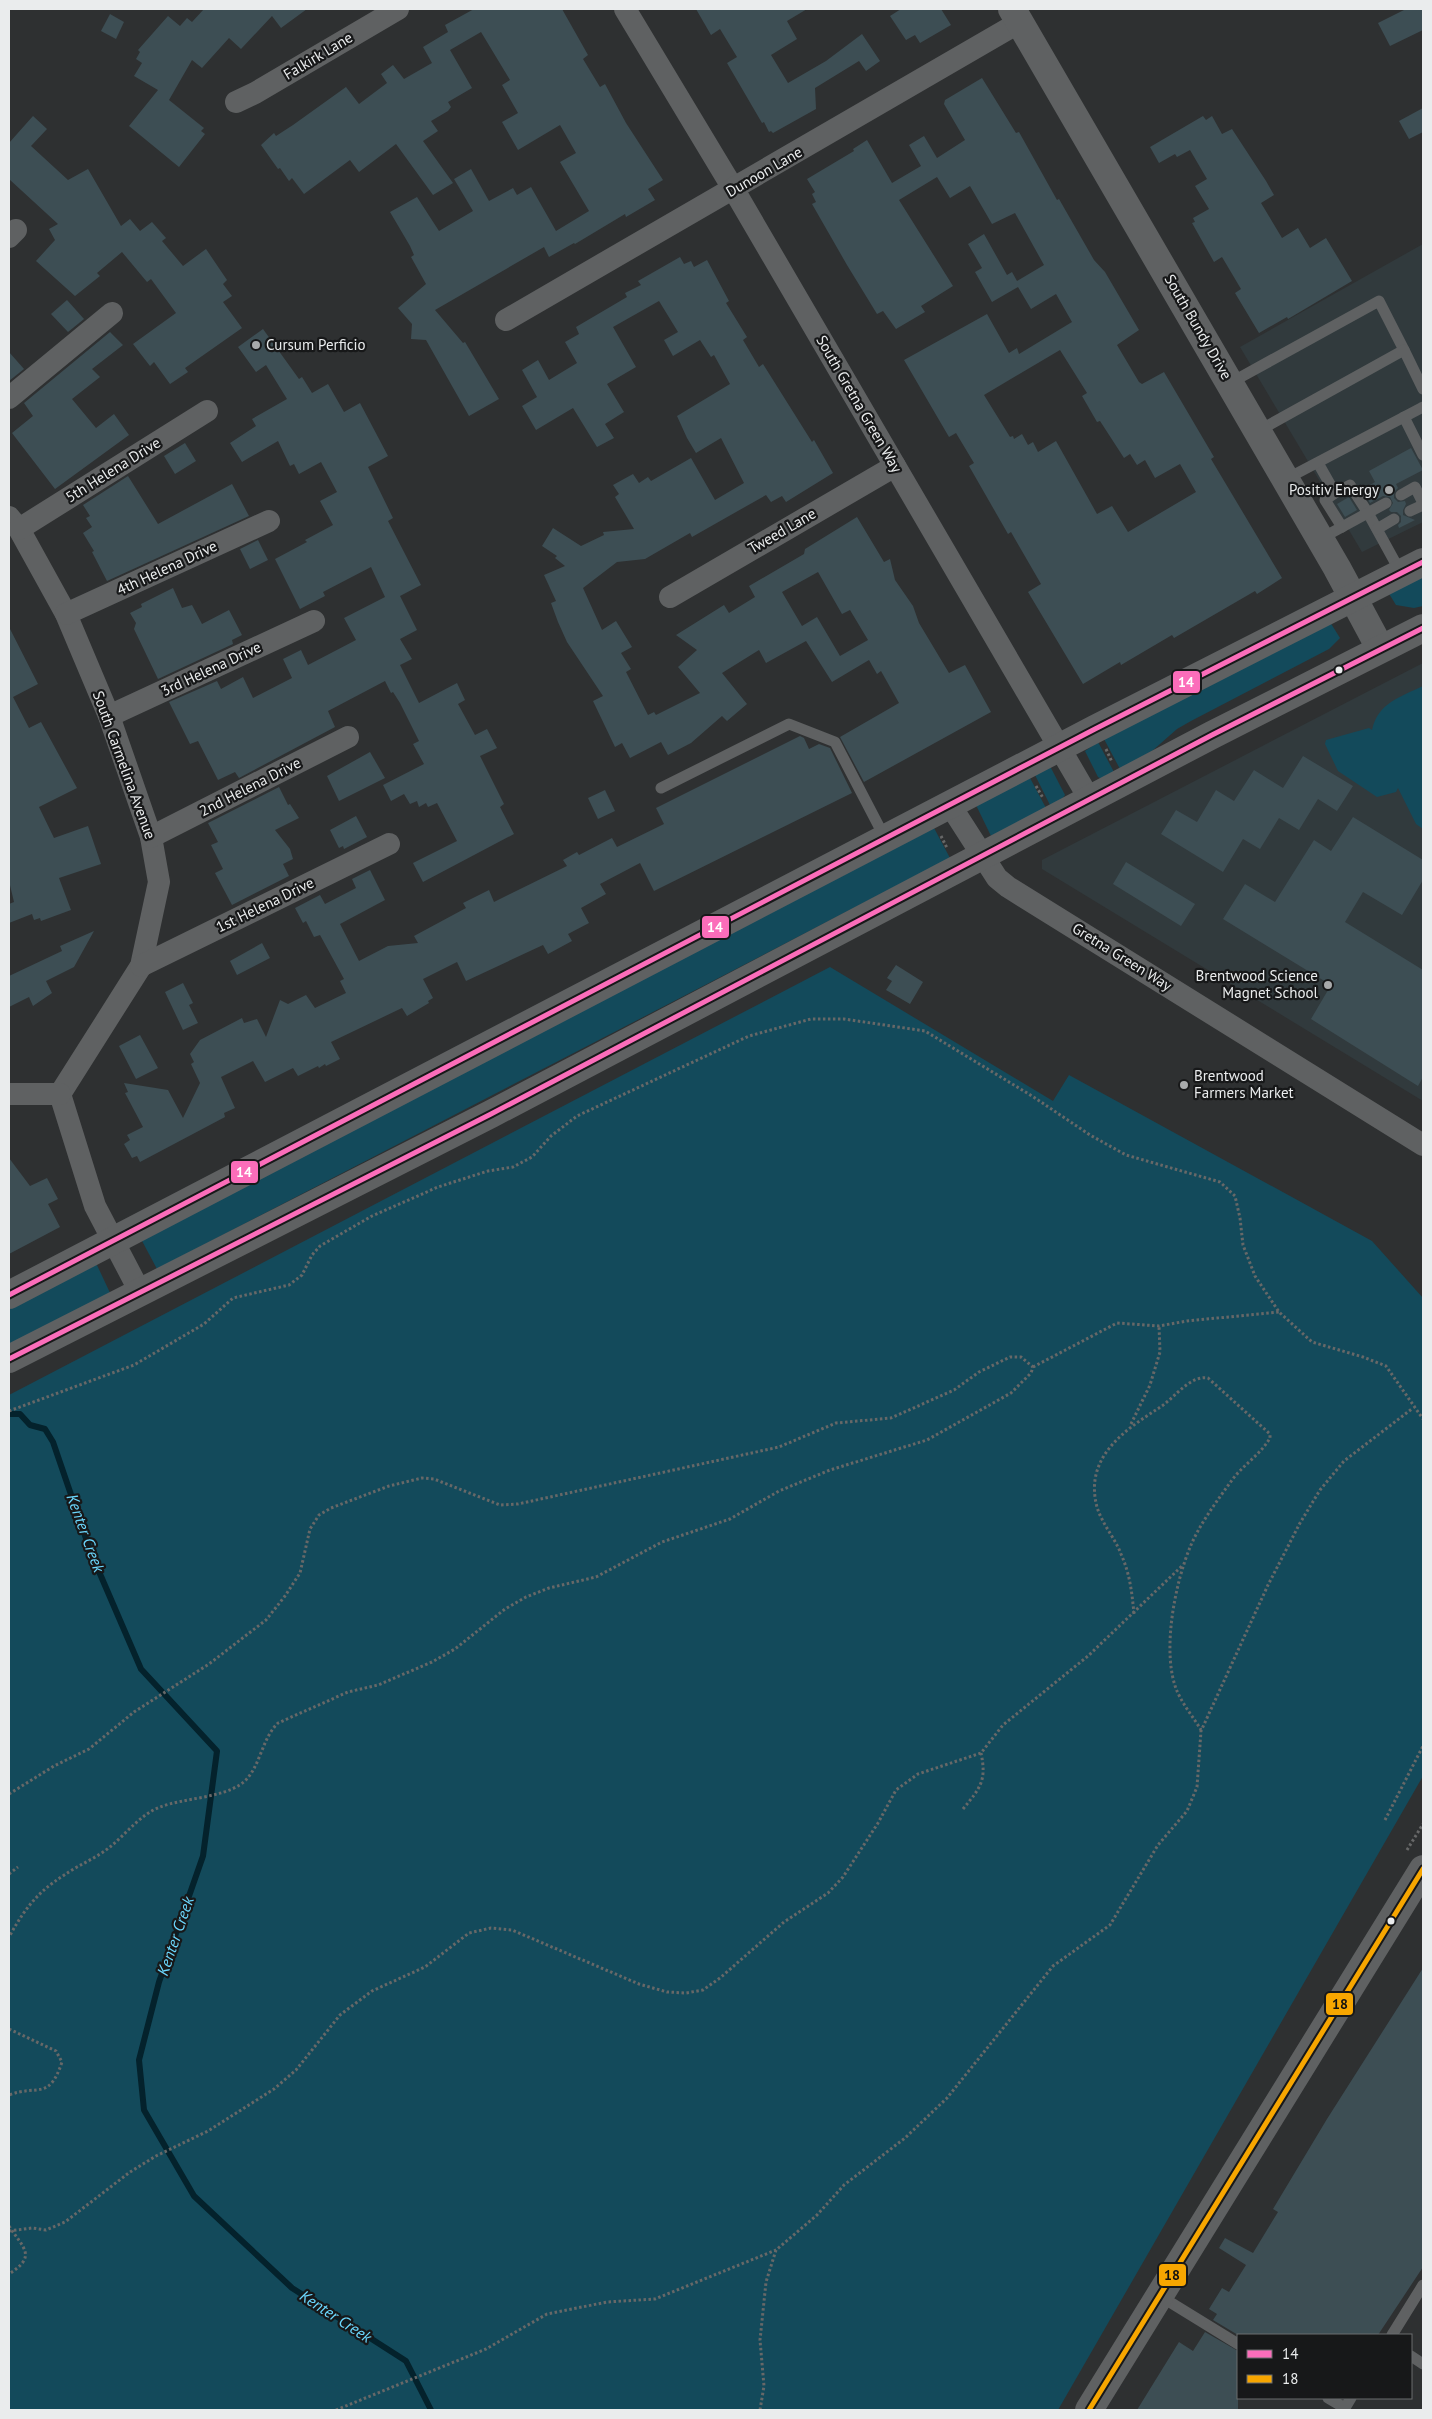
<svg xmlns="http://www.w3.org/2000/svg" width="1432" height="2419" viewBox="0 0 1432 2419" font-family="'PT Sans',sans-serif">
  <rect width="100%" height="100%" fill="#2e3031"/>
  <g fill="#313a3d">
    <polygon points="1423,244 1423,522 1362,552 1240,347"/>
    <polygon points="1423,663 1423,1101 1042,869 1042,860"/>
  </g>
  <g fill="#134a5b">
    <polygon points="1423,573 1423,606 1414,608 1396,605 1388,592"/>
    <polygon points="1330,622 1340,638 1329,649 1191,721 1177,729 1152,751 1120,769 1104,739"/>
    <path d="M1423,686V829L1416,824L1398,788L1396,792L1377,797L1338,771L1325,744L1326,740L1369,728L1372,730C1378,703 1400,697 1423,686Z"/>
    <polygon points="1098,742 1114,772 1102,779 1098,777 1085,751"/>
    <polygon points="1047,768 1051,768 1065,795 1062,799 1050,805 1035,775"/>
    <polygon points="1030,778 1046,808 991,836 976,805"/>
    <polygon points="934,828 950,858 157,1269 141,1239"/>
    <polygon points="830,967 1053,1101 1069,1075 1372,1241 1423,1298 1423,1776 1058,2410 9,2410 9,1395"/>
    <polygon points="96,1263 111,1295 9,1347 9,1308"/>
  </g>
  <g fill="none" stroke-linecap="round" stroke-linejoin="round">
    <polyline stroke="#04222c" stroke-width="6" points="9,1414 20,1414 30,1425 45,1429 53,1442 91,1553 141,1669 217,1751 203,1856 159,1982 139,2060 144,2110 194,2196 292,2288 406,2361 431,2410"/>
  </g>
  <g fill="#3d4e54" fill-rule="evenodd">
    <polygon points="204,9 307,9 281,28 272,16 241,49 229,38 202,68 192,60 169,100 204,128 201,131 205,134 179,167 129,126 158,90 134,76 142,63 136,59 140,52 138,50 168,16 180,26 187,18 192,22"/>
    <polygon points="474,9 562,9 588,55 583,59 600,87 605,84 626,123 663,180 648,189 655,200 626,217 625,214 575,244 574,243 549,257 544,247 435,310 463,343 465,342 499,399 469,416 426,340 411,339 412,324 398,308 426,284 411,257 414,255 410,246 390,212 417,197 439,231 473,211 454,179 471,169 489,201 513,188 517,195 531,187 556,231 589,211 560,162 576,153 560,125 518,150 502,122 518,113 502,85 510,80 481,32 450,50 472,88 448,102 451,107 448,111 431,121 438,131 423,141 453,183 433,195 396,144 359,172 350,160 304,194 292,178 289,181 280,168 278,169 261,145 274,133 276,136 293,125 346,87 359,104 387,83 381,74 393,65 404,79 432,63 423,47 448,32 445,25"/>
    <polygon points="696,9 807,9 787,21 797,39 771,55 788,83 826,61 862,34 880,61 866,71 859,61 815,88 816,109 773,133 771,131 769,132 764,122 762,123 727,63 737,57 720,29 711,35"/>
    <polygon points="901,9 941,9 951,25 920,43 915,35 906,40 890,16"/>
    <polygon points="1406,9 1423,9 1423,30 1390,46 1378,23"/>
    <polygon points="110,14 124,22 116,39 101,31"/>
    <path d="M982,78L1016,133L1019,132L1057,200L1059,199L1094,260L1105,272L1139,330L1117,345L1139,382L1142,384L1164,372L1214,457L1211,459L1282,578L1257,594L1255,591L1174,638L1172,635L1121,665L1120,662L1083,684L1028,592L1041,584L1011,532L1008,534L969,466L974,463L956,433L949,437L904,360L987,314L1009,353L1017,348L1019,354L1072,322L1056,294L1031,309L1018,287L992,302L975,272L982,268L968,244L984,234L1007,275L1012,272L1017,281L1044,265L1015,213L992,224L970,186L950,198L937,177L899,200L953,286L921,306L925,312L896,329L883,311L877,314L847,265L812,204L816,202L812,194L815,192L807,179L854,151L853,149L867,140L892,183L921,166L909,145L924,136L937,158L965,140L944,104L945,100ZM1060,350L1087,393L1082,396L1097,422L1100,421L1124,458L1130,454L1137,465L1145,460L1155,478L1180,464L1196,492L1128,532L1112,506L1097,514L1056,441L1038,452L1033,442L1028,445L1022,434L1014,439L1013,436L1010,437L984,395Z"/>
    <polygon points="1423,108 1423,132 1409,139 1399,121"/>
    <polygon points="33,116 47,129 31,146 68,180 88,169 121,226 130,219 140,231 152,222 166,238 162,241 183,266 206,249 227,280 223,284 232,296 223,302 242,328 185,368 188,372 170,384 154,362 150,366 133,344 176,313 151,279 147,282 122,252 97,273 100,276 75,296 36,261 55,240 49,229 58,224 9,179 9,143"/>
    <polygon points="1203,116 1206,120 1212,116 1222,134 1232,129 1266,181 1274,195 1261,203 1282,238 1298,228 1310,248 1326,238 1352,281 1288,319 1287,317 1259,333 1235,293 1241,289 1222,257 1214,262 1192,223 1195,222 1193,218 1209,209 1195,186 1207,179 1190,150 1177,157 1175,154 1159,163 1150,147"/>
    <path d="M680,257L684,264L691,261L694,267L707,260L729,301L726,303L747,337L743,340L759,367L763,364L812,442L814,440L833,473L786,502L782,496L771,502L766,495L692,537L690,533L645,559L617,562L583,588L602,630L616,621L632,647L621,653L631,669L626,672L648,715L654,712L656,715L700,693L678,667L697,650L676,635L724,605L729,613L755,597L749,586L804,554L805,549L857,517L884,562L890,559L895,580L913,606L919,623L949,673L965,665L991,712L864,782L840,737L899,703L881,671L877,674L869,660L832,682L806,641L766,663L759,650L722,673L747,704L727,721L722,716L691,743L668,755L661,742L630,758L622,743L615,747L593,701L603,696L567,642L558,622L551,603L556,601L544,575L565,566L555,558L557,556L542,546L553,528L581,546L604,535L603,532L634,529L615,497L619,494L613,485L633,474L639,483L648,477L651,481L691,458L715,500L744,483L721,438L696,453L687,438L677,416L730,384L714,355L711,357L700,340L673,356L664,340L678,332L659,301L613,327L636,367L607,384L624,412L605,424L614,438L597,447L573,408L536,430L522,406L537,397L522,370L538,360L549,380L577,363L565,342L579,334L576,327L627,297L625,293L641,285L638,281ZM818,572L842,614L850,610L868,640L840,656L817,617L802,626L782,592Z"/>
    <polygon points="67,300 84,319 68,332 51,314"/>
    <polygon points="263,329 299,379 302,377 312,393 328,384 344,412 360,403 388,456 368,467 393,518 388,521 421,585 400,596 417,630 400,639 412,659 400,665 419,703 457,683 465,700 458,704 475,735 487,729 497,748 480,756 504,804 500,807 514,834 423,882 413,863 457,841 437,803 428,807 426,803 419,807 417,801 410,804 404,794 391,801 383,785 424,764 413,744 419,741 400,703 393,692 391,693 385,681 328,711 335,727 239,778 235,772 218,780 198,741 190,744 169,702 217,681 221,689 243,677 253,698 292,678 283,659 301,650 308,665 356,640 344,618 385,597 371,567 323,592 325,596 300,609 275,559 307,542 305,540 333,525 320,501 337,492 321,462 299,474 294,464 290,466 278,441 242,462 230,443 256,426 252,419 287,399 266,365 256,372 238,347"/>
    <polygon points="110,332 123,345 92,369 100,377 72,399 96,428 114,414 129,435 55,489 12,433 33,416 24,403"/>
    <polygon points="9,352 24,369 9,381"/>
    <polygon points="185,443 196,461 175,474 164,456"/>
    <polygon points="1411,448 1423,470 1396,484 1398,488 1394,492 1394,498 1398,502 1405,501 1406,504 1403,510 1403,515 1415,520 1399,528 1398,525 1401,522 1401,516 1397,512 1391,512 1389,510 1393,503 1390,497 1383,496 1370,503 1362,490 1375,482 1369,471"/>
    <polygon points="128,476 158,524 232,484 249,516 107,581 92,552 94,551 83,533 92,527 86,518 90,516 83,505"/>
    <polygon points="1349,497 1357,510 1345,517 1337,504"/>
    <polygon points="258,540 268,560 250,569 240,549"/>
    <polygon points="173,588 182,608 192,605 202,624 229,610 242,635 232,640 233,644 158,679 134,629 136,623 130,613 142,607 141,604"/>
    <polygon points="9,627 38,684 13,697 29,728 41,722 77,788 39,807 54,838 88,826 101,864 59,878 71,910 41,921 40,918 34,920 32,914 9,923 9,904 14,902 9,881"/>
    <polygon points="800,736 804,738 809,749 819,744 830,748 852,793 654,891 640,863 600,884 606,894 581,908 589,923 568,934 572,941 548,954 543,945 466,981 457,962 423,979 433,998 428,1001 429,1003 407,1016 402,1008 331,1042 340,1059 326,1066 325,1064 319,1068 318,1066 298,1076 293,1068 265,1082 253,1061 221,1077 235,1108 224,1113 225,1117 140,1162 137,1156 132,1158 124,1144 130,1140 127,1135 143,1127 125,1093 128,1092 124,1083 168,1090 183,1118 200,1083 191,1064 194,1062 190,1054 200,1040 242,1018 244,1023 257,1019 266,1037 280,1000 288,1004 306,995 315,1008 346,993 340,981 344,979 320,935 314,937 306,921 303,923 295,908 320,895 325,904 356,888 352,879 370,870 385,900 340,924 359,961 388,946 418,943 414,936 466,908 463,903 489,890 494,902 567,866 563,860 577,852 579,855 612,838 617,847 664,824 656,808"/>
    <polygon points="370,752 385,778 339,801 327,776"/>
    <polygon points="1303,756 1353,786 1337,811 1318,799 1299,830 1279,818 1260,849 1243,839 1223,872 1161,834 1176,810 1197,822 1216,790 1234,801 1254,770 1283,788"/>
    <polygon points="279,787 288,805 290,804 299,818 275,830 290,849 293,859 283,864 289,876 232,905 215,873 223,869 211,845 218,842 208,823"/>
    <polygon points="605,790 615,811 598,819 588,798"/>
    <polygon points="356,816 367,837 344,849 343,846 339,848 330,830"/>
    <polygon points="1353,817 1423,860 1423,880 1402,915 1363,892 1345,922 1423,970 1423,1077 1418,1086 1311,1019 1331,985 1223,919 1245,884 1275,902 1314,840 1331,851"/>
    <polygon points="1126,862 1195,904 1181,926 1113,884"/>
    <polygon points="94,931 74,967 46,981 52,993 33,1006 29,997 9,1007 9,976 62,951 60,946"/>
    <polygon points="262,943 270,958 237,975 230,961"/>
    <polygon points="896,965 923,982 910,1004 886,990 892,981 887,978"/>
    <polygon points="183,983 193,1003 189,1005 198,1023 183,1030 165,992"/>
    <polygon points="140,1035 158,1068 136,1079 119,1046"/>
    <polygon points="9,1158 30,1186 47,1178 58,1199 48,1204 60,1227 9,1254"/>
    <polygon points="1423,1968 1423,2267 1378,2335 1238,2335 1213,2320 1217,2314 1209,2309 1222,2288 1229,2292 1246,2265 1219,2248 1225,2238 1253,2253 1278,2212 1273,2209 1327,2119"/>
    <polygon points="1205,2332 1238,2351 1238,2410 1137,2410 1179,2342 1193,2351"/>
  </g>
  <g fill="none" stroke-linecap="round" stroke-linejoin="round">
    <g stroke="#676868" stroke-width="3" stroke-dasharray="2.5 2.5" stroke-linecap="butt">
      <polyline points="1106,749 1112,762"/>
      <polyline points="1036,786 1043,798"/>
      <polyline points="941,836 947,848"/>
      <polyline points="1033,1367 1117,1323 1159,1326 1187,1321 1279,1312"/>
      <polyline points="9,1411 134,1365 204,1324 233,1298 289,1285 302,1275 312,1255 320,1246 372,1216 438,1187 488,1171 513,1167 532,1157 551,1136 577,1116 749,1036 811,1019 844,1019 925,1031 1032,1096 1090,1135 1126,1155 1220,1182 1235,1196 1240,1218 1243,1245 1255,1276 1279,1312 1312,1342 1363,1357 1386,1366 1423,1419"/>
      <polyline points="1131,1424 1150,1385 1160,1352 1159,1326"/>
      <path d="M1134,1614C1132,1593 1130,1574 1121,1554C1115,1538 1102,1524 1097,1507C1084,1458 1123,1431 1159,1408C1174,1399 1189,1375 1208,1378L1270,1434V1438C1261,1454 1243,1465 1232,1480C1217,1501 1201,1522 1191,1545C1175,1582 1161,1653 1177,1691C1183,1705 1194,1718 1201,1730"/>
      <path d="M9,1794L54,1766L89,1749L134,1712L209,1664L266,1620L285,1596L300,1573L310,1529L319,1515L331,1508L389,1486L422,1478L434,1479L500,1505L518,1504L779,1447L836,1423L891,1418L954,1390L979,1372L1010,1357H1021L1033,1367L1031,1373L1011,1393L927,1440L830,1470L779,1491L730,1519L662,1542L596,1577L549,1588L526,1597L505,1609L455,1649L432,1662L378,1685L348,1692L278,1723C261,1739 260,1771 241,1784C221,1798 184,1798 160,1807C141,1814 126,1834 110,1847C100,1855 88,1861 77,1867C42,1888 29,1901 9,1937"/>
      <path d="M963,1809C980,1788 987,1781 981,1753"/>
      <polyline points="1385,1820 1423,1746"/>
      <polyline points="1407,1850 1423,1824"/>
      <polyline points="9,1874 18,1867"/>
      <path d="M9,2029L56,2051L62,2062C49,2101 39,2084 9,2095"/>
      <path d="M9,2226C24,2249 37,2256 9,2274"/>
      <polyline points="9,2231 32,2228 46,2230 65,2222 130,2172 156,2156 208,2131 274,2089 296,2070 340,2015 372,1991 425,1967 469,1933 491,1928 512,1930 639,1984 667,1992 686,1993 703,1990 720,1978 784,1922 828,1893 843,1877 878,1823 896,1790 918,1774 981,1753 1003,1725 1088,1656 1183,1565"/>
      <polyline points="336,2410 486,2349 547,2314 607,2302 655,2299 776,2250"/>
      <polyline points="760,2410 764,2386 760,2340 762,2321 766,2282 776,2250 817,2215 844,2185 905,2138 947,2098 1053,1966 1110,1925 1158,1845 1187,1811 1197,1787 1201,1731 1268,1585 1300,1523 1320,1490 1344,1461 1413,1408"/>
    </g>
    <g stroke="#5f6162" stroke-width="11">
      <polyline points="1230,383 1379,301 1404,350"/>
      <polyline points="1404,417 1423,407"/>
      <polyline points="1258,431 1404,350 1423,389"/>
      <polyline points="1318,463 1335,493 1350,485 1368,513 1401,573"/>
      <polyline points="1286,479 1404,417 1423,455"/>
      <polyline points="1335,493 1325,500 1342,527"/>
      <polyline points="1401,495 1415,487 1423,503"/>
      <polyline points="1410,511 1423,505"/>
      <polyline points="1377,529 1394,519"/>
      <polyline points="1320,539 1386,503"/>
      <polyline points="661,788 789,724 835,742 885,838"/>
      <polyline points="1160,2296 1238,2344"/>
      <polyline points="1392,2335 1423,2285"/>
      <polyline points="1411,2356 1423,2364"/>
      <polyline points="1328,2398 1345,2408 1351,2398"/>
    </g>
    <g stroke="#5f6162" stroke-width="22">
      <polyline points="625,9 734,190 1090,800"/>
      <polyline points="236,102 255,93 398,9"/>
      <polyline points="9,237 16,230"/>
      <polyline points="506,320 1020,22"/>
      <polyline points="9,398 112,313"/>
      <polyline points="9,517 19,529 66,614 109,716 151,837 159,882 141,966 60,1094 95,1206 140,1292"/>
      <polyline points="19,529 207,411"/>
      <polyline points="670,597 895,466"/>
      <polyline points="66,614 269,521"/>
      <polyline points="109,716 314,621"/>
      <polyline points="950,805 997,878 1008,887 1423,1145"/>
      <polyline points="151,837 348,737"/>
      <polyline points="141,966 389,844"/>
      <polyline points="9,1094 60,1094"/>
    </g>
    <g stroke="#5f6162" stroke-width="28">
      <polyline points="1012,9 1337,568 1380,648"/>
      <polyline points="1089,2410 1423,1869"/>
    </g>
    <g stroke="#5f6162" stroke-width="28">
      <polyline points="9,1295 1095,729 1423,562"/>
      <polyline points="9,1359 491,1114 1212,735 1423,628"/>
    </g>
    <defs>
      <g id="bus-1">
        <polyline points="9,1295 1095,729 1423,562"/>
        <polyline points="9,1359 491,1114 1212,735 1423,628"/>
      </g>
      <polyline id="bus-2" points="1089,2410 1423,1869"/>
    </defs>
    <use href="#bus-1" stroke="#171819" stroke-width="9"/>
    <use href="#bus-2" stroke="#171819" stroke-width="9"/>
    <use href="#bus-1" stroke="#fb6dba" stroke-width="5"/>
    <use href="#bus-2" stroke="#f7a600" stroke-width="5"/>
  </g>
  <g fill="#a8aaab" stroke="#171819" stroke-width="2">
    <circle cx="256" cy="345" r="5"/>
    <circle cx="1389" cy="490" r="5"/>
    <circle cx="1328" cy="985" r="5"/>
    <circle cx="1184" cy="1085" r="5"/>
  </g>
  <g fill="#eaeced" stroke="#171819" stroke-width="2">
    <circle cx="1339" cy="670" r="4.5"/>
    <circle cx="1391" cy="1921" r="4.5"/>
  </g>
  <g text-anchor="middle" stroke-width="4.5" stroke-linejoin="round" paint-order="stroke">
    <g font-size="15" fill="#eaeced" stroke="#171819">
      <text transform="translate(318 56) rotate(-31)" y="5">Falkirk Lane</text>
      <text transform="translate(764 172) rotate(-30)" y="5">Dunoon Lane</text>
      <text transform="translate(1198 327) rotate(60)" y="5">South Bundy Drive</text>
      <text transform="translate(859 404) rotate(60)" y="5">South Gretna Green Way</text>
      <text transform="translate(113 470) rotate(-32)" y="5">5th Helena Drive</text>
      <text transform="translate(782 531) rotate(-30)" y="5">Tweed Lane</text>
      <text transform="translate(167 568) rotate(-25)" y="5">4th Helena Drive</text>
      <text transform="translate(211 669) rotate(-25)" y="5">3rd Helena Drive</text>
      <text transform="translate(124 765) rotate(70)" y="5">South Carmelina Avenue</text>
      <text transform="translate(250 787) rotate(-27)" y="5">2nd Helena Drive</text>
      <text transform="translate(265 905) rotate(-26)" y="5">1st Helena Drive</text>
      <text transform="translate(1122 957) rotate(32)" y="5">Gretna Green Way</text>
    </g>
    <g font-size="15" fill="#eaeced" stroke="#171819" text-anchor="start">
      <text x="266" y="350">Cursum Perficio</text>
      <text x="1379" y="495" text-anchor="end">Positiv Energy</text>
      <text x="1318" y="981" text-anchor="end">Brentwood Science<tspan x="1318" dy="17">Magnet School</tspan></text>
      <text x="1194" y="1081">Brentwood<tspan x="1194" dy="17">Farmers Market</tspan></text>
    </g>
    <g font-size="16" font-style="italic" fill="#6bd7fd" stroke="#171819">
      <text transform="translate(86 1533) rotate(70)" y="6">Kenter Creek</text>
      <text transform="translate(175 1936) rotate(-71)" y="6">Kenter Creek</text>
      <text transform="translate(336 2316) rotate(33)" y="6">Kenter Creek</text>
    </g>
  </g>
  <g stroke="#171819" stroke-width="2">
    <rect x="1172" y="670" width="29" height="24" rx="5" fill="#fb6dba"/>
    <rect x="701" y="915" width="29" height="24" rx="5" fill="#fb6dba"/>
    <rect x="230" y="1160" width="29" height="24" rx="5" fill="#fb6dba"/>
    <rect x="1325" y="1992" width="29" height="24" rx="5" fill="#f7a600"/>
    <rect x="1158" y="2263" width="29" height="24" rx="5" fill="#f7a600"/>
  </g>
  <g font-size="14" text-anchor="middle" font-weight="bold" fill="#fff">
    <text x="1186" y="687">14</text>
    <text x="715" y="932">14</text>
    <text x="244" y="1177">14</text>
  </g>
  <g font-size="14" text-anchor="middle" font-weight="bold" fill="#111">
    <text x="1340" y="2009">18</text>
    <text x="1172" y="2280">18</text>
  </g>
  <rect width="1432" height="2419" fill="none" stroke="#eaeced" stroke-width="20"/>
  <rect x="1237" y="2334" width="175" height="65" fill="#171819" stroke="#6b6d6e"/>
  <rect x="1247" y="2350" width="25" height="8" fill="#fb6dba" stroke="#6b6d6e"/>
  <text x="1282" y="2359" font-size="15" fill="#eaeced">14</text>
  <rect x="1247" y="2375" width="25" height="8" fill="#f7a600" stroke="#6b6d6e"/>
  <text x="1282" y="2384" font-size="15" fill="#eaeced">18</text>
</svg>
